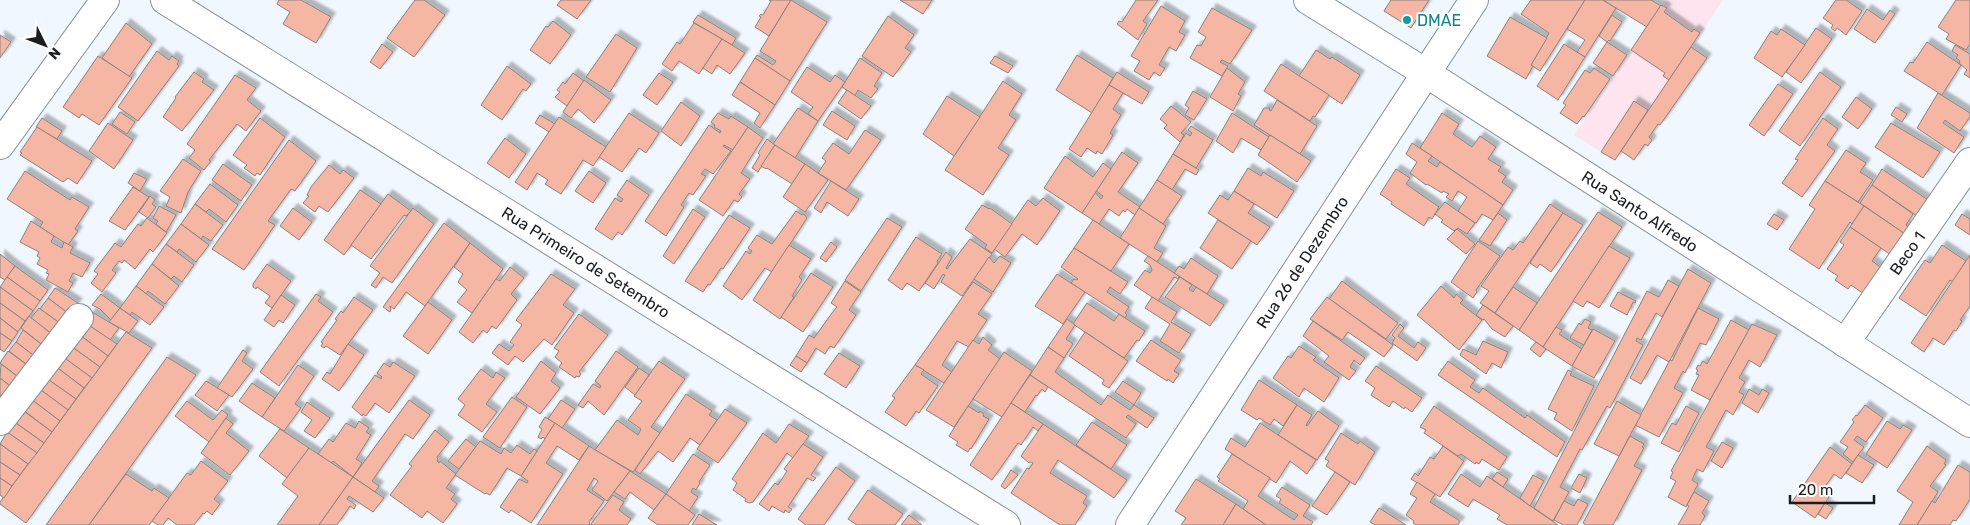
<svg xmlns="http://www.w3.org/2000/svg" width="1970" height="525" viewBox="0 0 1970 525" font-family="Rubik,sans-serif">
  <defs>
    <filter id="shadow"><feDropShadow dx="4.5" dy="-4.5" stdDeviation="1" flood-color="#0004"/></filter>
  </defs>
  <rect width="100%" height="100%" fill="#f0f7fe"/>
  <polygon fill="#fde4ef" points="1665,0 1723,0 1615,160 1574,135"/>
  <g fill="#f6b6a4" stroke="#8d817e" filter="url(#shadow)">
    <polygon points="279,0 301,0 331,17 316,43 283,24 290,12 277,4"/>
    <polygon points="415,0 424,0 445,15 414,57 387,38"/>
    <polygon points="561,0 591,0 577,19 557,5"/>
    <polygon points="769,0 791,0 769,36 755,27 761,17 759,16 761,14 763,15 771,1"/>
    <polygon points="791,0 827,22 790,81 755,58 757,55 773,65 776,61 760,51"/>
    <polygon points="900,0 932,0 923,14"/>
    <polygon points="1136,0 1158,0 1143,21 1147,24 1138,40 1117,24 1119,21 1122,22"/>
    <polygon points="1391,0 1429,0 1411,28 1384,11"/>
    <polygon points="1531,0 1585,0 1540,71 1531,65 1549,33 1521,14"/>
    <polygon points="1585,0 1603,0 1616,8 1585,57 1577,52 1585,40 1567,29"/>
    <polygon points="1603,0 1651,0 1661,6 1647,27"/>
    <polygon points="1836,0 1846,0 1862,11 1846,35 1837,28 1835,31 1831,28 1833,25 1823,18"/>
    <polygon points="1956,0 1970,0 1970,44 1966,50 1946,39 1949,34 1938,27"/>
    <polygon points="1661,5 1667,8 1664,12 1692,32 1694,29 1700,33 1669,80 1663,76 1665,73 1631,50"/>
    <polygon points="1161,6 1185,21 1179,32 1185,35 1176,51 1169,47 1159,65 1165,68 1160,76 1154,72 1149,80 1134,71 1140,61 1131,56"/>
    <polygon points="1212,8 1252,30 1230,64 1222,60 1220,62 1228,66 1222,76 1190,58 1197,45 1201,46 1206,37 1198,32"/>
    <polygon points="1867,9 1883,20 1890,10 1895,14 1875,43 1854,29"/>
    <polygon points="698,15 736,38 732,45 693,22"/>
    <polygon points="1612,15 1622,22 1610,41 1609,40 1607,42 1599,36"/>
    <polygon points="888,16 914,35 905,48 911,52 893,77 862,56"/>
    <polygon points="1510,17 1547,38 1531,65 1533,66 1526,79 1487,56"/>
    <polygon points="553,21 571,35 550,64 530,50 546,26 548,27"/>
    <polygon points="126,23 152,44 129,77 102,58"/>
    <polygon points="694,23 722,39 699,74 679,61 672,71 662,64 677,42 680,44"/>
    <polygon points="1816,28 1832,39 1801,83 1786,72"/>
    <polygon points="1781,29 1805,45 1782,77 1754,58 1771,31 1777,35"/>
    <polygon points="616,34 637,48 610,92 586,77"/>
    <polygon points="0,35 11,42 0,58"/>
    <polygon points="722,39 745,53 730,74 717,65 712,74 703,68"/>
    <polygon points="1607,42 1627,55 1613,76 1593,63"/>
    <polygon points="1927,42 1961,65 1942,95 1904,71 1910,62 1913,63"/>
    <polygon points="382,44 393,52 380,69 370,62"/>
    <polygon points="1564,44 1585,57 1558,100 1537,86"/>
    <polygon points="1955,45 1970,54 1970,78 1964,74 1967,70 1959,63 1960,61 1956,58 1958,55 1952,51"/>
    <polygon points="1691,47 1707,58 1660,125 1658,124 1649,137 1652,140 1648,146 1645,144 1634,160 1621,151"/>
    <polygon points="1316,50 1330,59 1332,57 1360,75 1342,104 1299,76"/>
    <polygon points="157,51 169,60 172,56 179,61 177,64 179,66 138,121 118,107"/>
    <polygon points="1077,55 1113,78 1092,113 1056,90"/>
    <polygon points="98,56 132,78 99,125 82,114 79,118 63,107"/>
    <polygon points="995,56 1013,66 1008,73 990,63"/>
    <polygon points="755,58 790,81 775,105 740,82"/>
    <polygon points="860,58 882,73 874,86 878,89 871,98 858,90 855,96 842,87"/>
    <polygon points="1281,64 1329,95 1315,117 1313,116 1310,121 1264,91"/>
    <polygon points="507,66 531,84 526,91 523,89 502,120 481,105"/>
    <polygon points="807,67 830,82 835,75 845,82 818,121 808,114 813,107 791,92"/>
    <polygon points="1227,68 1245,82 1238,94 1241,96 1233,111 1210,97"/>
    <polygon points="1594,68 1610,79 1584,117 1583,116 1577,124 1560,113 1566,105 1563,103 1585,70 1590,73"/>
    <polygon points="194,72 204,79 202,82 214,90 182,131 163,117 176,98 175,97"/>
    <polygon points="1117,72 1149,92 1142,104 1109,85"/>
    <polygon points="1820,72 1841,87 1800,146 1779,131"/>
    <polygon points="573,73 584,81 567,106 555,97 560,92 557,90 563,82 565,84"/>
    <polygon points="659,73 673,82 657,105 643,95"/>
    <polygon points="235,75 256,88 247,100 261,111 246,131 237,124 209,160 211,161 204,170 189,158 195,150 187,144"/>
    <polygon points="584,80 611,100 594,123 578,109 571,118 563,112"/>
    <polygon points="1003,81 1022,94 1009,115 1016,120 998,148 1009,155 983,195 945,170"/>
    <polygon points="740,82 775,105 760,128 754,123 760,113 732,95"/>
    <polygon points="1778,84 1793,94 1764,136 1749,125"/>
    <polygon points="1109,85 1123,93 1113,109 1121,115 1110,133 1113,135 1102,154 1097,151 1096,154 1087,148 1081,157 1069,149"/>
    <polygon points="847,90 871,106 861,119 838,103"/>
    <polygon points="1193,91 1207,99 1194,120 1185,115 1189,108 1185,105"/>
    <polygon points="1938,93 1970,113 1970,117 1960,131 1945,120 1943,123 1964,137 1954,153 1917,128"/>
    <polygon points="947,96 980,117 954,156 923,134"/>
    <polygon points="1856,97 1872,109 1858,129 1842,117"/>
    <polygon points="1277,100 1317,126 1300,154 1254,125 1264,108 1270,108 1269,110 1271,111"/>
    <polygon points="1634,101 1648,110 1615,160 1601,152"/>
    <polygon points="681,102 700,116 681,146 661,131"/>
    <polygon points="1171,106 1191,122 1181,133 1184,135 1180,142 1164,128 1167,125 1160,119"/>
    <polygon points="1896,107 1907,114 1902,122 1891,115"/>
    <polygon points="798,108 818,121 795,158 773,144"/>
    <polygon points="832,111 855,126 847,140 823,125"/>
    <polygon points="120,112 135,122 127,134 112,124"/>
    <polygon points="629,113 659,133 646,153 639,148 622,172 599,157"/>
    <polygon points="718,113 729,119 731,116 748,127 733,150 724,145 723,146 731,151 713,174 705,169 701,174 706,176 693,195 689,193 681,205 684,207 666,236 645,221 709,125 720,133 721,131 714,127 715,125 711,122"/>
    <polygon points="1232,113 1269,137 1261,150 1241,138 1233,153 1216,141"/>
    <polygon points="1442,113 1459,124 1453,134 1472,147 1480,136 1496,147 1488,159 1501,167 1498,171 1506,176 1502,182 1513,190 1503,205 1420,148"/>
    <polygon points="540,115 555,124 549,132 535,123"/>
    <polygon points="559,117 606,147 593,166 583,160 561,194 545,184 548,180 537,173 527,190 515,182"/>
    <polygon points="42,118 62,131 57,139 36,127"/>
    <polygon points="260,118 285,137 260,175 257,173 255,176 244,168 247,165 233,155"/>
    <polygon points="1823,118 1838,129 1827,145 1835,151 1802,197 1782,183 1798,160 1795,159"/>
    <polygon points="108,123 133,140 114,169 89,151"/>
    <polygon points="1891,123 1940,152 1923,178 1875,147"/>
    <polygon points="1191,126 1213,140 1196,168 1173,154 1186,133 1190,136 1192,133 1188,130"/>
    <polygon points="37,127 92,161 77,184 68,178 63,182 20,155 22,153 20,152"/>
    <polygon points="748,127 763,138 741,173 750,179 739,194 742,197 738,202 734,200 723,216 699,200"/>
    <polygon points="865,130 881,140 846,190 818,173 826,161 822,158 833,143 849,154"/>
    <polygon points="1270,135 1311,161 1297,182 1258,155"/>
    <polygon points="505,138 526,154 509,178 487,163"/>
    <polygon points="767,139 775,145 758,172 752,168 760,155 758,153"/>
    <polygon points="289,140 316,161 295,191 291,189 268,221 275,225 244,270 212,249"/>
    <polygon points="1412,143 1432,156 1428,161 1437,167 1440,162 1503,205 1493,220 1482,214 1476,223 1475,223 1458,211 1467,197 1458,191 1452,201 1446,197 1449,194 1443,191 1442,193 1427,184 1426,185 1410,173 1417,162 1406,154"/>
    <polygon points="775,145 805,164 792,184 767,168 766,169 761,166"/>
    <polygon points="1846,150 1866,163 1860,172 1873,180 1858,202 1825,181"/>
    <polygon points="1122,152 1138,163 1118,192 1140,207 1135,215 1127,209 1125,212 1123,210 1119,216 1109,209 1099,224 1082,213 1095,192 1101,199 1103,196 1096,191"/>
    <polygon points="1173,154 1199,170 1196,175 1185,169 1172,190 1157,180"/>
    <polygon points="1065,156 1093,177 1103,163 1111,169 1082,213 1044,188"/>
    <polygon points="183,159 201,171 188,192 181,213 166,206 170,197 160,191"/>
    <polygon points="223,164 252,185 241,201 212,180"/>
    <polygon points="805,164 828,180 805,212 783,197"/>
    <polygon points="329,165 340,174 343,170 354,178 328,212 319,206 315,212 303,203 309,196 307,195 311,187"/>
    <polygon points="1248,168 1261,176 1263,172 1294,191 1277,218 1234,191"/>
    <polygon points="1396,169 1410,178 1406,184 1439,207 1432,219 1429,217 1424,226 1391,204 1392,202 1380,194"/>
    <polygon points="1882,169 1928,200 1917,216 1872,185"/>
    <polygon points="25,171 70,200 72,197 89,207 75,229 78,231 68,245 40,227 43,222 7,199"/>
    <polygon points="589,171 606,183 593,203 575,191"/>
    <polygon points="134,173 147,179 140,191 128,183"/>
    <polygon points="627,180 649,195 622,235 618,232 612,240 595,229 615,198 621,202 623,199 617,195"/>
    <polygon points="1157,180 1182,196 1163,224 1139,208"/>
    <polygon points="831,181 859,199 848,216 827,202 821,213 814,208"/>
    <polygon points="1825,181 1864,206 1852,224 1850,222 1819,269 1789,249 1815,209 1809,205"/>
    <polygon points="210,184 238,205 226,222 209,209 206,212 195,204"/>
    <polygon points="1872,185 1913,214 1906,225 1909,228 1905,234 1860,203"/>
    <polygon points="133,187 149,197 125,230 109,221"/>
    <polygon points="360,190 381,204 344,255 324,240"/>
    <polygon points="1234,191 1254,204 1248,213 1270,227 1257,245 1208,213 1220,195 1228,200"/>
    <polygon points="388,194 411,211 406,216 404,215 371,259 351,245"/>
    <polygon points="150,196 155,200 152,204 156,207 148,218 139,212"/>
    <polygon points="1043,198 1060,211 1037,245 1022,234 1005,257 994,249 1028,200 1036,206"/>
    <polygon points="1445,202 1475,223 1467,234 1458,228 1454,231 1441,222 1443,220 1435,214"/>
    <polygon points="195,204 223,225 211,241 203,236 201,239 181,224"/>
    <polygon points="1550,204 1563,213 1495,313 1480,303 1489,291 1481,286 1508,247 1513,250 1520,241 1523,243"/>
    <polygon points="982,205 989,209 990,208 1012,224 992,253 985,248 987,245 965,229"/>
    <polygon points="159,206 176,215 166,232 156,224 158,221 153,218"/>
    <polygon points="1864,206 1905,234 1891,255 1850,227"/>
    <polygon points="293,208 312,222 299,240 280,226"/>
    <polygon points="413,208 434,224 392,283 383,277 376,288 371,285 380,273 370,266"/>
    <polygon points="1139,208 1166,226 1154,248 1163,253 1157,262 1120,238"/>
    <polygon points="693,209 705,217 674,264 663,256"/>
    <polygon points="796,211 802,215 804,214 807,218 772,272 765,268 742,300 723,286 746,251 750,254 752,251 748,248 757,235 772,244"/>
    <polygon points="1598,212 1622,227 1543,347 1519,330"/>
    <polygon points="1498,213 1507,220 1490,246 1479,240"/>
    <polygon points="1563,213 1583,225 1551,272 1540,264 1537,268 1530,263"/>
    <polygon points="1774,214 1784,220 1777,230 1767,224"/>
    <polygon points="1962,214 1970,219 1970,235 1955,225"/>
    <polygon points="729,215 750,228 723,269 721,268 710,285 708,284 703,292 685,281"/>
    <polygon points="147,218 167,233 153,252 150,249 135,269 124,260 122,263 119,261 112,270 116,273 102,292 91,283 98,274 94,271 115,243 121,247 138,224 141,226"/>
    <polygon points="887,218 902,227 861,291 845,280"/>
    <polygon points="1093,220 1129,244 1111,271 1074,248"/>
    <polygon points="1218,220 1251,241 1232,269 1200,248"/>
    <polygon points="31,221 54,236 51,242 62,248 64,242 73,247 70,253 90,263 82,277 73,273 69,281 73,283 68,292 46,280 49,274 46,273 48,270 37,264 40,258 37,256 39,252 20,242"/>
    <polygon points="444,223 470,243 425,306 406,292 394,309 390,306 391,309 390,312 383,307"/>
    <polygon points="181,224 209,245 196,262 179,249 177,252 166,244"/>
    <polygon points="1850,227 1881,248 1872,261 1882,268 1864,294 1851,285 1848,289 1835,280 1838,276 1827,269 1844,245 1840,242"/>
    <polygon points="1457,229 1475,244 1466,254 1447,239"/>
    <polygon points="916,237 942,254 937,261 938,263 919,291 907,283 902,290 888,280"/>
    <polygon points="970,239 992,254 962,296 941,282 945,275 943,274 934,289 925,283 946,252 952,257 946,268 947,269"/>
    <polygon points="1478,241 1500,256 1476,290 1477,292 1473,298 1451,282"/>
    <polygon points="831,242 837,247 826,262 820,258"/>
    <polygon points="470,243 503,269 472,313 457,302 467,290 458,282 463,274 454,267"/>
    <polygon points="166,244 194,265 182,282 174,276 171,279 152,264"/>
    <polygon points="789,245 811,259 799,277 802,280 792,296 794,297 780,319 753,300"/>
    <polygon points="1942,245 1966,261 1953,282 1950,280 1926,316 1899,298 1925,260 1930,263"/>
    <polygon points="1609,246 1630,258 1599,308 1587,301 1583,307 1573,301"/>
    <polygon points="1074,248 1128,282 1120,294 1110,287 1107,292 1129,307 1125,313 1127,315 1125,318 1071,283 1074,279 1076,280 1078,279 1061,267"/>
    <polygon points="0,254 15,266 5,280 0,277"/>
    <polygon points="1970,255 1970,306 1960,320 1962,321 1956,331 1954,330 1944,345 1933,338 1924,352 1911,343"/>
    <polygon points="1000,256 1011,263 993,292 974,279 989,257 994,263"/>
    <polygon points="1148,256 1179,276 1178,279 1174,277 1158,301 1134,285 1145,270 1150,273 1152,270 1150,265 1144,261"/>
    <polygon points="1191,258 1218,276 1207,294 1174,273 1179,266 1184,269"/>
    <polygon points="152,264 179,286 165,304 148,291 146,294 136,286"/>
    <polygon points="267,264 291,281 272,308 265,303 270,296 257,287 256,289 253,287 253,284"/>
    <polygon points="15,266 48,290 40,301 7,277"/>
    <polygon points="510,267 524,278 511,294 517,300 496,329 492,326 487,333 483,330 473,343 459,332 496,279 500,281"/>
    <polygon points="1688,269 1711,283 1669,362 1657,355 1641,384 1630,378"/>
    <polygon points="811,273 833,287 803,332 781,317"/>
    <polygon points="551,274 575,289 563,305 574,313 552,345 544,339 523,362 515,356 508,365 492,353 499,344 509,351 514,345 510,342 522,325 516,320"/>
    <polygon points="1057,274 1085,292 1063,324 1035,306"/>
    <polygon points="7,277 40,301 33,311 0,287"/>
    <polygon points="1180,277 1192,285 1189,289 1193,292 1196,287 1224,305 1210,326 1165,297"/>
    <polygon points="1668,280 1679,286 1662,317 1656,313 1641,340 1637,338 1636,341 1643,345 1610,408 1607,406 1582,450 1580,449 1560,487 1569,492 1553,521 1534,508 1647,291 1659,297"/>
    <polygon points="845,281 861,292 849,310 856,315 834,348 830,346 825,354 816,348 807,363 796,356 809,335 814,338 832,313 837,307 831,303"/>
    <polygon points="1342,281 1398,323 1386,339 1329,299"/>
    <polygon points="973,282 992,294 978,314 987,320 969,347 957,341 942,365 952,372 944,383 915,365"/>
    <polygon points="136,286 164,307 150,325 132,312 130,315 120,308"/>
    <polygon points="1441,286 1454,298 1456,294 1463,300 1460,303 1482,320 1459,350 1417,315"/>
    <polygon points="0,287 33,311 25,321 0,303"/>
    <polygon points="1513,287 1537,303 1519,330 1495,313"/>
    <polygon points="55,288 78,303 69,314 48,298"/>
    <polygon points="1618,292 1636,301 1635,303 1633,302 1627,315 1610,306"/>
    <polygon points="101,294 120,308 111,320 100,309 92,305"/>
    <polygon points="316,294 321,297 318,301 333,312 279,386 260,372"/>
    <polygon points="281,295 295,305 283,323 279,320 274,327 264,320"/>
    <polygon points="354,297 373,310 340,355 326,346 324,348 321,346 323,343 321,342 337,320 335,319 341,311 343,313"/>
    <polygon points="1152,297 1177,312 1171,322 1191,334 1179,353 1160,341 1170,324 1145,308"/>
    <polygon points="1327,297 1393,345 1384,357 1348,332 1342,340 1310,319"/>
    <polygon points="48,298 69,314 61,324 40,309"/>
    <polygon points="428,302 452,320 428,354 403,336"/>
    <polygon points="0,303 25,321 18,332 0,318"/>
    <polygon points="1087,303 1114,321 1119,314 1145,331 1139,341 1137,340 1124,358 1073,324"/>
    <polygon points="1483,305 1513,326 1505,337 1492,329 1484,319 1483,320 1476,315"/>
    <polygon points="39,308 61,324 53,335 31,318"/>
    <polygon points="120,308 138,321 129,333 109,322"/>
    <polygon points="1698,308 1719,319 1706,345 1700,343 1685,373 1683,371 1674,388 1683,393 1659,437 1635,425 1670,360 1672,361"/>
    <polygon points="92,312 119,328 110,340 84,322"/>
    <polygon points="579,314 608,335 579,372 581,374 579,377 576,376 575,378 559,367 562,363 555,357 559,351 554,348"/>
    <polygon points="29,316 53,335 45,347 21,328"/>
    <polygon points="0,318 18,332 12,341 0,333"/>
    <polygon points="1067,319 1075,325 1066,339 1073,344 1064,358 1048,347"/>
    <polygon points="1585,319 1591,322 1588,328 1592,330 1584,345 1570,338 1579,323 1581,325"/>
    <polygon points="1731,320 1749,330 1710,400 1691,390 1699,375 1696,374 1698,370 1696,369 1698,365 1700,366 1703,361 1707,364"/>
    <polygon points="1313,321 1365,358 1360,365 1354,360 1350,367 1356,371 1349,380 1324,362 1329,356 1303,336"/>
    <polygon points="84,322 117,344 108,356 77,333"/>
    <polygon points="1400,324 1404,328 1398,336 1414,348 1418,342 1426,348 1417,361 1392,343 1395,338 1392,335"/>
    <polygon points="1752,324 1777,335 1760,367 1749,360 1739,378 1745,382 1739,392 1744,395 1733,415 1726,410 1706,447 1714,451 1703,472 1697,469 1692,480 1698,484 1686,507 1668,497 1676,481 1670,478 1673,472 1671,471"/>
    <polygon points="1556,327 1562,330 1559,334 1582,349 1572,366 1543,347"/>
    <polygon points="1593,329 1615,341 1594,378 1572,366"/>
    <polygon points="23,330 45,347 37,358 16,342"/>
    <polygon points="126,332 152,348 26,523 0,504 0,502"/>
    <polygon points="1085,332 1128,361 1109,388 1102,384 1104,380 1069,356"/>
    <polygon points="0,333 12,341 4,352 0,349"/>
    <polygon points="77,333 108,356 100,367 68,344"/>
    <polygon points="983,337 992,345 988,350 1000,359 954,427 926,410 973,340 979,344"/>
    <polygon points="1151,340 1181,360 1174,371 1179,374 1173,383 1168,379 1167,381 1136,361"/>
    <polygon points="1483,341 1508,352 1501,368 1492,363 1486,374 1460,355 1463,349 1476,355"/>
    <polygon points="16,342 37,358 30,367 9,351"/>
    <polygon points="1536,342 1546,349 1540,357 1530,349"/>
    <polygon points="68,344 100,367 92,378 60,355"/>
    <polygon points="348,344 364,355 339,391 322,379 327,372 330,374"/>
    <polygon points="1299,346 1316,357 1313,360 1339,378 1324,402 1304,388 1299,397 1273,378 1288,356 1291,358"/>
    <polygon points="1048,347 1064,358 1055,372 1101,405 1108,395 1130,410 1134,405 1154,418 1147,428 1128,415 1126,417 1136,424 1126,438 1030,375"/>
    <polygon points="243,350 247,353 242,361 253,369 232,397 217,388"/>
    <polygon points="8,351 30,367 21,379 0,363"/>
    <polygon points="616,351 638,367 604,415 588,401 583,408 578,405 593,384 600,388 601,386 595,381"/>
    <polygon points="1004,352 1032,371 1002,417 973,399"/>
    <polygon points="839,353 860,366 846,388 824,374"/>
    <polygon points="62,356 92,378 84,388 55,366"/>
    <polygon points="796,356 807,363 801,372 790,365"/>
    <polygon points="167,357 196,375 89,525 46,525"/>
    <polygon points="541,361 556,373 551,381 560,388 540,414 516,397"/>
    <polygon points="659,361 685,379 651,427 660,433 633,472 595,450 617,420 638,435 641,429 628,420 642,401 634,396"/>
    <polygon points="1448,361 1475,380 1470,387 1479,393 1483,388 1525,418 1527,415 1565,442 1557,457 1438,375"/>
    <polygon points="393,362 415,376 389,413 375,403 366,416 363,414 362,416 352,407 375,375 381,379 382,377 377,373 384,363 390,367"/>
    <polygon points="1,364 21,379 14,389 0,378"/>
    <polygon points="298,365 314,376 295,404 301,408 284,431 262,417"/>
    <polygon points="915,365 924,370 921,374 938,386 919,413 916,411 906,426 885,412 895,398 892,396"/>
    <polygon points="55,366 84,388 76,399 46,378"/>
    <polygon points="1376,366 1422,398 1412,412 1405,407 1404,409 1393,401 1389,407 1371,395 1375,388 1365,381"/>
    <polygon points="639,368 649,375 635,395 625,387"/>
    <polygon points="481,369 493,378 496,372 505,378 486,404 497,412 482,432 458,415 465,405 458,399"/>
    <polygon points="1568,370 1572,372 1570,375 1594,386 1572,431 1554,419 1557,413 1548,409"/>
    <polygon points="1030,375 1048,387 1045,392 1042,389 1037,396 1036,395 1025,412 1011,403"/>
    <polygon points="0,378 14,389 6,400 0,395"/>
    <polygon points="46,378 76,399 68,410 38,388"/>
    <polygon points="1259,380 1297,405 1283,426 1274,419 1270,425 1259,418 1257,420 1241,410"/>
    <polygon points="206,381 229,395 217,411 195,395"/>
    <polygon points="1123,381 1141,393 1134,405 1115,392"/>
    <polygon points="252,383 275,398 262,417 239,401"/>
    <polygon points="37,387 68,410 60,421 29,398"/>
    <polygon points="1749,389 1759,395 1762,389 1769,393 1758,413 1742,403"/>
    <polygon points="686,394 712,411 709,415 717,420 700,445 690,438 673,462 658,451 640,474 635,470"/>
    <polygon points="512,397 527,407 500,448 483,437"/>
    <polygon points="31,399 60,421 52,432 23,410"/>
    <polygon points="409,400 430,415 413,439 405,434 372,481 379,486 375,492 353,477"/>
    <polygon points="561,400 575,409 562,428 548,419"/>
    <polygon points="187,401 213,420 222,410 228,415 209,442 175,416"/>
    <polygon points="1617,401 1641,415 1619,456 1594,444"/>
    <polygon points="307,402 330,418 315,438 304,431 312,420 301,412"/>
    <polygon points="1011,403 1043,424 1038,431 1033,427 1021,445 1018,443 992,480 970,465"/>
    <polygon points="1297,405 1312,415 1306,425 1307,426 1318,411 1339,426 1317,460 1278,435"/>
    <polygon points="1865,405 1883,418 1866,442 1857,436 1854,440 1864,447 1853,462 1843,454 1848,447 1840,442 1854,422 1852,420 1856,415 1857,416"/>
    <polygon points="968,406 979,413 980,411 984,414 983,416 989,419 971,449 970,448 968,452 956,445 958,442 949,436"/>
    <polygon points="1434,406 1507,457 1499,470 1482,459 1479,464 1476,462 1475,464 1461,454 1458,456 1424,433 1426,430 1420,427"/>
    <polygon points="1686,406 1699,413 1679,452 1661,443 1672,423 1676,425"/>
    <polygon points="21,409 52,432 44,443 13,421"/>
    <polygon points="725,409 747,423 718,463 697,449"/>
    <polygon points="545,417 555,423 545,439 543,437 541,439 538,437 542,429 539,427"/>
    <polygon points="226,418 233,424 226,433 249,451 230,475 201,453"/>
    <polygon points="13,421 44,443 37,453 7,432"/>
    <polygon points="359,421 369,428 366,432 371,435 356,459 362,463 353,477 333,461 331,463 318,454 329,439 333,442 346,423 355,428"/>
    <polygon points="1887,421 1900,429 1903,425 1912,430 1887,468 1866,454"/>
    <polygon points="1092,422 1127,445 1111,469 1076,445"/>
    <polygon points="555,423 589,446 579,460 557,446 546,463 563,474 531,523 511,510 509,513 500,507 519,479 527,483 528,481 521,476"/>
    <polygon points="1260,423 1316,460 1307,474 1290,461 1276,483 1225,449 1231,438 1245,447"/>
    <polygon points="789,424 809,436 793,458 787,453 753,502 749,503 745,501 746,499 733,490 737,483 732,479 763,433 776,443"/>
    <polygon points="1043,424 1127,480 1114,498 1058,460 1050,473 1087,496 1083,503 1087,506 1075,525 1060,525 1011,493 1027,468 1029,469 1033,463 1031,462 1029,463 1021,456"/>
    <polygon points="280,429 309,448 287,478 259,456"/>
    <polygon points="435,430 449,442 437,457 438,459 437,461 439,463 440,461 456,474 446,488 455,494 451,499 457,504 443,523 427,511 422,518 390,495 412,466 409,464"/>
    <polygon points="7,432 37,453 28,464 0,444"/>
    <polygon points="1341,433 1358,444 1360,441 1375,452 1355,485 1326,466 1329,461 1325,459"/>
    <polygon points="1630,436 1644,444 1642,447 1644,448 1634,466 1642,470 1613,525 1586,525 1583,523"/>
    <polygon points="466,439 476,447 459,469 448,461"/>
    <polygon points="480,441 501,454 504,448 511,453 517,445 530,454 534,449 537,451 521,476 507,468 490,495 486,493 485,494 455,475"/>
    <polygon points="1722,442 1733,448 1722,468 1711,461"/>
    <polygon points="0,444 28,464 20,475 0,462"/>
    <polygon points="803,444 823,457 811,475 816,478 813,481 807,478 788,507 792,509 789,513 785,510 784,513 772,506 769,511 759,504 775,483 778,485 787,471 784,469"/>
    <polygon points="589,446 630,471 607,501 592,490 598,481 594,478 587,490 604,501 589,522 590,525 537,525"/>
    <polygon points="1443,446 1464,461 1440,497 1411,479 1415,473 1418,476 1430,457 1434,459"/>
    <polygon points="1927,446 1946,460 1944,464 1946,465 1930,486 1938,492 1917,525 1899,525 1913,502 1897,491"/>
    <polygon points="1830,447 1852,464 1841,479 1834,474 1821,492 1829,497 1815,518 1792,502"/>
    <polygon points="309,448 353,477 319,525 277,525 298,496 282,484"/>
    <polygon points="693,454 710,465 699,482 700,483 696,490 693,488 691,492 698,497 689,511 666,494"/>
    <polygon points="1232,454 1270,478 1258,496 1294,520 1298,515 1279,503 1281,499 1276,496 1282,487 1310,505 1303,516 1313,522 1311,525 1266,525 1243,509 1248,501 1218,481 1220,479 1217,477"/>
    <polygon points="1858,455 1874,465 1862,483 1846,473"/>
    <polygon points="201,461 228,481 214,499 220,504 212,515 207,511 204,514 203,513 194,525 177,525 168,518 163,525 158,525 152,521 187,473 191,475"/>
    <polygon points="0,462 20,475 12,486 0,478"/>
    <polygon points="1958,465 1970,472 1970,499 1956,521 1953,520 1950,525 1917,525 1932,501 1935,503"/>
    <polygon points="836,467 855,481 824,525 806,525 798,519"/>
    <polygon points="1011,470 1018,475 1005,489 1001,486"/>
    <polygon points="630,471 666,494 654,510 630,492 625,499 614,492"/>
    <polygon points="1335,472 1350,482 1327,515 1312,506"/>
    <polygon points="1497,472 1508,479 1503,487 1492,479"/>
    <polygon points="126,474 152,491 154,488 169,498 149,525 89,525"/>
    <polygon points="1461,474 1480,487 1487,476 1558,525 1507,525 1497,519 1500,515 1473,499 1468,507 1448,494"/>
    <polygon points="1579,474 1587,478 1580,493 1571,488"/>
    <polygon points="1533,475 1544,481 1530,506 1520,498"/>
    <polygon points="353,477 384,498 373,512 349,496 347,499 356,505 354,509 350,506 337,525 319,525"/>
    <polygon points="0,478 12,486 4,498 0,495"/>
    <polygon points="1196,479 1236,504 1223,525 1181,525 1186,518 1175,511"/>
    <polygon points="1417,482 1435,494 1430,502 1460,521 1458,525 1416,525 1413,523 1414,521 1406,515 1417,498 1410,494"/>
    <polygon points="868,490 903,514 895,525 857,525 848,519"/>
    <polygon points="1694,492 1709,501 1702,513 1705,516 1700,525 1678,525 1689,506 1687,505"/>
    <polygon points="666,494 695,515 688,525 658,525 648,518"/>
    <polygon points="613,495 624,502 619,510 631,519 627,525 590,525"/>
    <polygon points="1578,499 1588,504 1577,525 1563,525 1554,520 1564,501 1574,506"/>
    <polygon points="1825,503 1833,508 1826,519 1818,514"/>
    <polygon points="1236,504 1243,509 1266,525 1223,525"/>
    <polygon points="1379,508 1406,525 1375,525 1370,522"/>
    <polygon points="699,514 717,525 692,525"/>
    <polygon points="909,515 922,525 901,525"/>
  </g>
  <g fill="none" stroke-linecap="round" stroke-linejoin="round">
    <defs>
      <g id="minor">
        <polyline points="165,0 1006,525"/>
        <polyline points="1308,0 1426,73 1970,423"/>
        <polyline points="0,145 105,0"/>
        <polyline points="1845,343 1970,162"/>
        <polyline points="0,421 79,318"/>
        <polyline points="1130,525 1474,0"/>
      </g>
    </defs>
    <use href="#minor" stroke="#889098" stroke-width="30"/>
    <use href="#minor" stroke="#fff" stroke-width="28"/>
  </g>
  <circle fill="#0f9aa8" stroke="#fff" stroke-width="2" cx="1407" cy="20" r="5"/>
  <g text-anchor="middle" stroke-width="4" stroke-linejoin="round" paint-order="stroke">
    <g font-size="16" fill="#0d838f" stroke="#fff" text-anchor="start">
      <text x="1417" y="26">DMAE</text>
    </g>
    <g font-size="16" fill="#1a1d20" stroke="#fff">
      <text transform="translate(1640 211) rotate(33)" y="6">Rua Santo Alfredo</text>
      <text transform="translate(1907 253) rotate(-55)" y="6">Beco 1</text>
      <text transform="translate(586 262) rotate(32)" y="6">Rua Primeiro de Setembro</text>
      <text transform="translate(1302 262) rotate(-57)" y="6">Rua 26 de Dezembro</text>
    </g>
  </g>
  <g transform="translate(45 45) rotate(132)" stroke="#ffffff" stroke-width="4" paint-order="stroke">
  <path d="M0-4L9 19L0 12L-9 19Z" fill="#1a1d20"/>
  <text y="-8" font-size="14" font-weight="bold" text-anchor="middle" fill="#1a1d20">N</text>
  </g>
  <path d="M1790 495v8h84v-8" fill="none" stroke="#1a1d20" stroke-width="2.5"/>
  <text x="1798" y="495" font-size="15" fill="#1a1d20" stroke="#ffffff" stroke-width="4" paint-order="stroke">20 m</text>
</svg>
